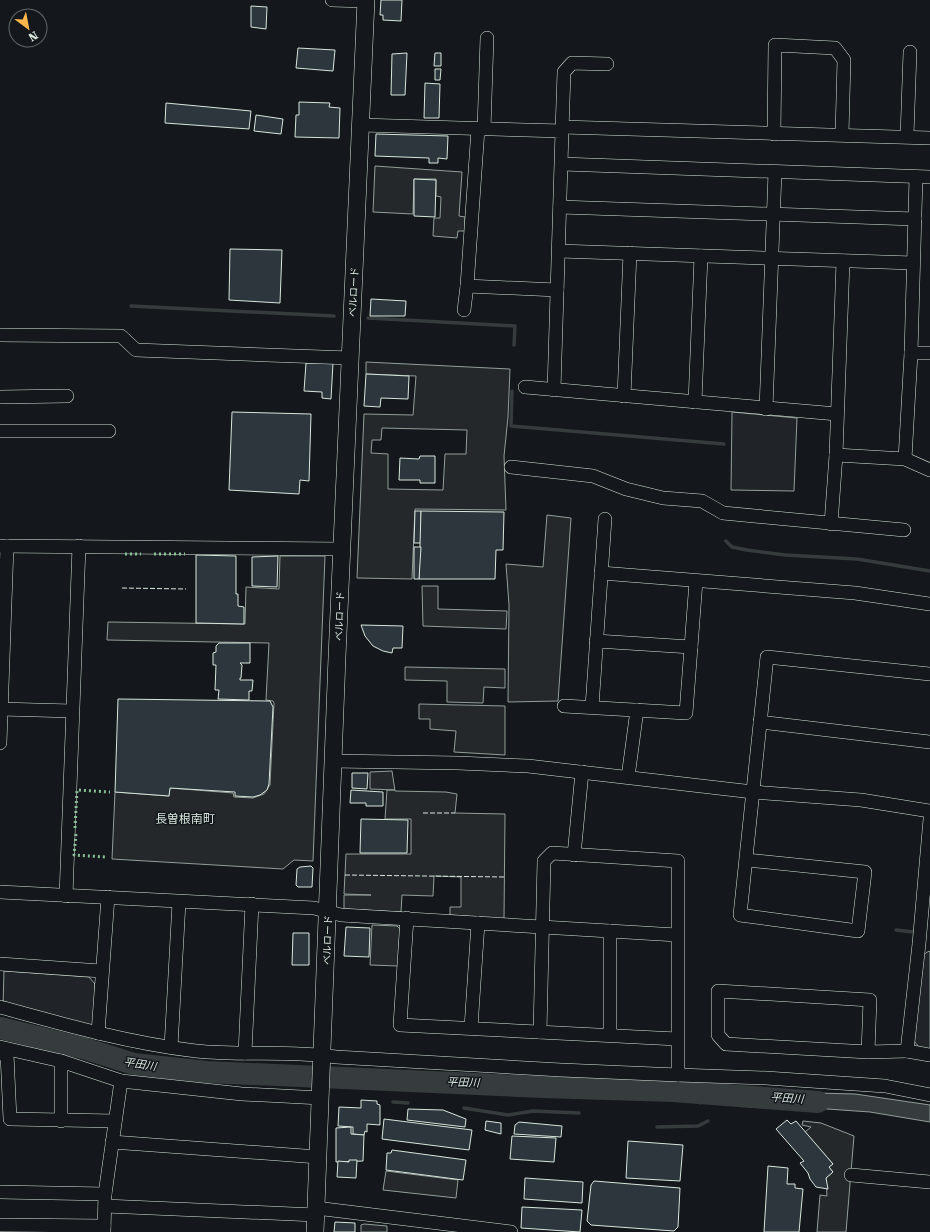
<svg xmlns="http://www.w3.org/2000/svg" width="930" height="1232" viewBox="0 0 930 1232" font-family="'Roboto Serif','Noto Sans JP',serif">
  <rect width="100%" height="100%" fill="#14181c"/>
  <g fill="#202428" stroke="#939e99">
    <polygon points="732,412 797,418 794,491 731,490"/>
    <polygon points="929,951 930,952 930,1049 919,1047 914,1041 923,955"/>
    <polygon points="4,971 89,977 95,984 94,1024 90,1026 3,1006"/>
  </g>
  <g fill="#24282b" stroke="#939e99" fill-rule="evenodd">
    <polygon points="375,166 462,172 459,216 465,217 465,231 458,231 457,238 433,236 434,218 440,218 441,197 436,196 436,179 414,179 413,214 373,212"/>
    <path d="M366,362L510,369L508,417L504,456L506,510L415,509L412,579L357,578L364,414L413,415L416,376L366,374ZM382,428L467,430L466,454H445L443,490L388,489V454L371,453L372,440H381Z"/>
    <polygon points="547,515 571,518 558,701 508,702 509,605 506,564 543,567"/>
    <polygon points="280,556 325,556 313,861 294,860 283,869 112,859 115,792 169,796 170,788 233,793 234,797 253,798 264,794 270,785 274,703 273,701 266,700 269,643 107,640 108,622 245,624 246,587 279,589"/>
    <polygon points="422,586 438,586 438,609 507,611 506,629 423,626"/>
    <polygon points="405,667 505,669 505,688 484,687 483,703 447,702 447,681 405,680"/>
    <polygon points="419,704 505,706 505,755 454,752 456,731 430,729 430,719 419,719"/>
    <polygon points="392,771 395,791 446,792 457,794 455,813 505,814 504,919 450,915 450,907 461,907 461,877 434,876 433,896 402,895 401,912 344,909 344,895 371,895 344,894 346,854 411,854 411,819 385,819 387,790 395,790 370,789 370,772"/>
    <polygon points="372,925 397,926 400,929 398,966 370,965"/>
    <polygon points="803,1121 821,1123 854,1136 846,1232 817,1232 820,1195 827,1196 826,1178 833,1172 829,1167 833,1164 805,1132 811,1127 802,1125"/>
    <polygon points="386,1171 458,1180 456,1198 383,1190"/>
    <polygon points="364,1224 387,1226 387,1232 361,1232 361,1225"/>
  </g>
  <polygon fill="#363b3e" stroke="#939e99" points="777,1092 855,1094 930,1105 930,1122 870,1112 799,1107"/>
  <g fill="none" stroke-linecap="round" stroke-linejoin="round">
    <g stroke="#363b3e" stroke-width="3.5">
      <polyline points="131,306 334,316"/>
      <polyline points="368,318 515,326 514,345"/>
      <polyline points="512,391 511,426 724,444"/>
      <polyline points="726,541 732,547 747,550 785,555 857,559 930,571"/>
      <polyline points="896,930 913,932"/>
      <polyline points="393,1102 408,1103"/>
      <polyline points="700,1103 700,1093"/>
      <polyline points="464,1108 508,1115 533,1111 579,1113"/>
      <polyline points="657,1127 698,1126 708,1121"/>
    </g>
    <polyline stroke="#363b3e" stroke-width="22" points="0,1028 83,1048 134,1064 207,1072 542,1087 673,1091 818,1102"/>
  </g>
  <g fill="#2c363c" stroke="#d8e6dc">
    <polygon points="381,0 402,0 401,21 383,20 383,15 380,15"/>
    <polygon points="251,6 267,7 266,29 251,27"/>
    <polygon points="298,48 335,50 333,71 296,68"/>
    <polygon points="407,53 405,95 391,95 392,54"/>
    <polygon points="435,53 441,53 441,66 434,66"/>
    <polygon points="435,69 441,69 440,80 435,80"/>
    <polygon points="425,83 440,84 439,118 424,118"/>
    <polygon points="299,102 330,103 329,107 340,108 339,138 295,137 296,115 299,115"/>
    <polygon points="166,103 251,111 249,129 165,123"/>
    <polygon points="256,115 283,119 281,134 254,131"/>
    <polygon points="376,134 448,136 447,159 438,158 438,163 429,163 429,158 375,156"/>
    <polygon points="414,179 436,180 435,217 414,216"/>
    <polygon points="230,249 282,250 280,303 229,300"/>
    <polygon points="371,299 406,301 405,316 370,316"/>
    <polygon points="306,363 333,363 331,399 322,398 322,392 304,391"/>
    <polygon points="366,374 409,376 408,399 381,398 380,407 364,406"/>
    <polygon points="232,412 311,414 309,481 300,480 299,494 229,490"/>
    <polygon points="420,456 435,456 435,483 420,483 420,480 399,480 400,458 419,459"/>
    <polygon points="415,511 421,511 421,543 414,543"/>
    <polygon points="421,511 504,512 503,550 496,550 495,579 419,579"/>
    <polygon points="414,547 421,547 419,579 414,579"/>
    <polygon points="196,555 236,556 236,594 238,594 238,606 244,607 244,624 196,623"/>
    <polygon points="278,556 277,587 252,586 252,557"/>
    <polygon points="361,625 403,626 402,648 393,648 392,653 383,651 373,646 365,636"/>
    <polygon points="219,643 250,643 250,663 240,663 242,665 241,678 240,678 240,680 253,680 252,691 249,691 249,700 218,699 219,690 215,690 216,665 213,665 213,653 216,652 216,646"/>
    <polygon points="118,699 270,701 273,707 269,784 267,790 260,795 253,797 235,796 235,792 170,788 169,796 115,792"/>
    <polygon points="352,773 368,773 367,789 352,788"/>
    <polygon points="351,790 383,792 383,806 366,806 366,803 350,803"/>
    <polygon points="361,819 408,820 407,853 360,853"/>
    <polygon points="311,866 313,868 312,887 298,887 296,885 297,869 300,867"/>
    <polygon points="346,927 370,928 369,957 344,956"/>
    <polygon points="293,933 309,933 309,965 292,965"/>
    <polygon points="361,1100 377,1101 377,1104 380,1105 380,1125 367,1124 367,1132 365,1131 364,1135 353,1134 353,1127 338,1126 339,1107 361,1108"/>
    <polygon points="408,1109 443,1110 466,1119 465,1127 407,1120"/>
    <polygon points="384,1119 472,1130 469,1150 382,1139"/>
    <polygon points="787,1120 791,1124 796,1121 833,1164 829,1167 833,1172 826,1178 828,1189 816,1187 810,1179 808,1173 800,1163 804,1161 776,1129"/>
    <polygon points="486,1121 501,1123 501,1134 485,1130"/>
    <polygon points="519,1122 562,1126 561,1137 514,1134 515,1125"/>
    <polygon points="351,1127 351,1134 364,1135 363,1161 336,1162 336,1128"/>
    <polygon points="512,1136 556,1138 554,1162 510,1159"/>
    <polygon points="628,1141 683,1145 680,1181 626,1178"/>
    <polygon points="392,1150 466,1160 463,1180 386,1170 387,1153 391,1153"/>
    <polygon points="349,1160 357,1160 356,1178 337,1177 338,1161 349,1162"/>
    <polygon points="768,1166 788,1168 787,1184 795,1184 795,1188 803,1189 799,1232 764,1232"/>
    <polygon points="525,1178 583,1182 582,1203 524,1199"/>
    <polygon points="594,1181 680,1188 678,1227 674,1231 591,1225 587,1221 591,1185"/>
    <polygon points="522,1207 582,1210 580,1232 521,1228"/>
    <polygon points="335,1222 355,1223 355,1232 334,1232"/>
  </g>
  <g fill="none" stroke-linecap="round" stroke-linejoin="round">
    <defs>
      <g id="minor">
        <polyline points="332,0 365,1"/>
        <polyline points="361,125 562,131 554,390"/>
        <polyline points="562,127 930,138"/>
        <polyline points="478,129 467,286 557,290"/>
        <polyline points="484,129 487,38"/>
        <polyline points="562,131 564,72 572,63 607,64"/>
        <polyline points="774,134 775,45 835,48 844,60 842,134"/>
        <polyline points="907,136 910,52"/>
        <polyline points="562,164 930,177"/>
        <polyline points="560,207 915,219"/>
        <polyline points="559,251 913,263"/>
        <polyline points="464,310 467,286"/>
        <polyline points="0,335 121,336 136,350 350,358"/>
        <polyline points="911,353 930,353"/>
        <polyline points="525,387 837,414"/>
        <polyline points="624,396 630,253"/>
        <polyline points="0,397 67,396"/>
        <polyline points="695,402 701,256"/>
        <polyline points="766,409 775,172"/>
        <polyline points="0,431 109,431"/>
        <polyline points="836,455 905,459 930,470"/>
        <polyline points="905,459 911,353 916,177"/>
        <polyline points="511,467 593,476 626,489 663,498 702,501 723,513 904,530"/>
        <polyline points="831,524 836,455 843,261"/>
        <polyline points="0,546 341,549"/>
        <polyline points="601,573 855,593 930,604"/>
        <polyline points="596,641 691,647"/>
        <polyline points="564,706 686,713 696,581"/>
        <polyline points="592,707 605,519"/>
        <polyline points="0,709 72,711"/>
        <polyline points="760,722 930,742"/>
        <polyline points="0,743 7,546"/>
        <polyline points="333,761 458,763 528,766 753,792 861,800 930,811"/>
        <polyline points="628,777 637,710"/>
        <polyline points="930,819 919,944 907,1051 930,1055"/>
        <polyline points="574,855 582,772"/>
        <polyline points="747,860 865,872 858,931 740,915 767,657 930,674"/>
        <polyline points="0,892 314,908 341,915 677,935"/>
        <polyline points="66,896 79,546"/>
        <polyline points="407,918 400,1025 677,1039"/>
        <polyline points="0,964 101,971"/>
        <path d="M0,1007C65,1025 129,1043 196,1051C242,1056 289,1050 336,1057L561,1070L678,1075V861L552,853L544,861L540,1032"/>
        <polyline points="471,1028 478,923"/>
        <polyline points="98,1033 108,897"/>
        <polyline points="610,1035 610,931"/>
        <polyline points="0,1047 61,1061 121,1081 242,1094 321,1098"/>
        <polyline points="171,1047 179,902"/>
        <polyline points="868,1052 870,1000 718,991 718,1035 726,1044 868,1052 907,1051"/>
        <polyline points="245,1053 252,904"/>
        <polyline points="0,1054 7,1054 10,1119 115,1121"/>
        <polyline points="678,1075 766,1078 885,1086 930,1095"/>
        <polyline points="61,1121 61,1061"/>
        <polyline points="112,1142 318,1157"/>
        <polyline points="851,1175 930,1182"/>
        <polyline points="0,1192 105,1194"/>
        <polyline points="105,1206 316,1215"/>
        <polyline points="316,1208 511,1232"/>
        <polyline points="0,1225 104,1226"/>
        <polyline points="104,1232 105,1194 121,1081"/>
      </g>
      <polyline id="major" points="315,1232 337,657 366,0"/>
    </defs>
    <use href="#minor" stroke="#d8e6dc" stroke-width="14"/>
    <use href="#major" stroke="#d8e6dc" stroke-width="18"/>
    <use href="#minor" stroke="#14181c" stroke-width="13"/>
    <use href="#major" stroke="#14181c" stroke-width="17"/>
    <g stroke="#8ac095" stroke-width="3" stroke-dasharray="2 3" stroke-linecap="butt">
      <polyline points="125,554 141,554"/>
      <polyline points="154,554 185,554"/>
      <polyline points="75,828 77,790 110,792"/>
      <polyline points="76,834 74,855 105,857"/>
    </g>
    <g stroke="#d8e6dc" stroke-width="1" stroke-dasharray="5 2" stroke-linecap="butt">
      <polyline points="122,588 186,589"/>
      <polyline points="423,813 455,813"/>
      <polyline points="345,875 505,877"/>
    </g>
  </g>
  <g text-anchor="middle" stroke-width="3" stroke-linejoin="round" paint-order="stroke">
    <g font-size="10" fill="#d8e6dc" stroke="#14181c">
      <text transform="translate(353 292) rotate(-87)" y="4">ベルロード</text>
      <text transform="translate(339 616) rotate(-88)" y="4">ベルロード</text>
      <text transform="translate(327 940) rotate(-88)" y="4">ベルロード</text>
    </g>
    <g font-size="11" font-style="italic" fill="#d8e6dc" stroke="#14181c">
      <text transform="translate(140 1064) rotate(9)" y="4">平田川</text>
      <text transform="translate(463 1082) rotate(2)" y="4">平田川</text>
      <text transform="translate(787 1098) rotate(4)" y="4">平田川</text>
    </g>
    <g font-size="12" fill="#d8e6dc" stroke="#14181c">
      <text x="185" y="823">長曽根南町</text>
    </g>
  </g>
  <g transform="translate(28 28) rotate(148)"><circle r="19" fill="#14181c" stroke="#626a69"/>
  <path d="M0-3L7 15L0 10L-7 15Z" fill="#ffb74d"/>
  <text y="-6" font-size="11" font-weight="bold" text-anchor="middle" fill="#d8e6dc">N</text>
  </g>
</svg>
